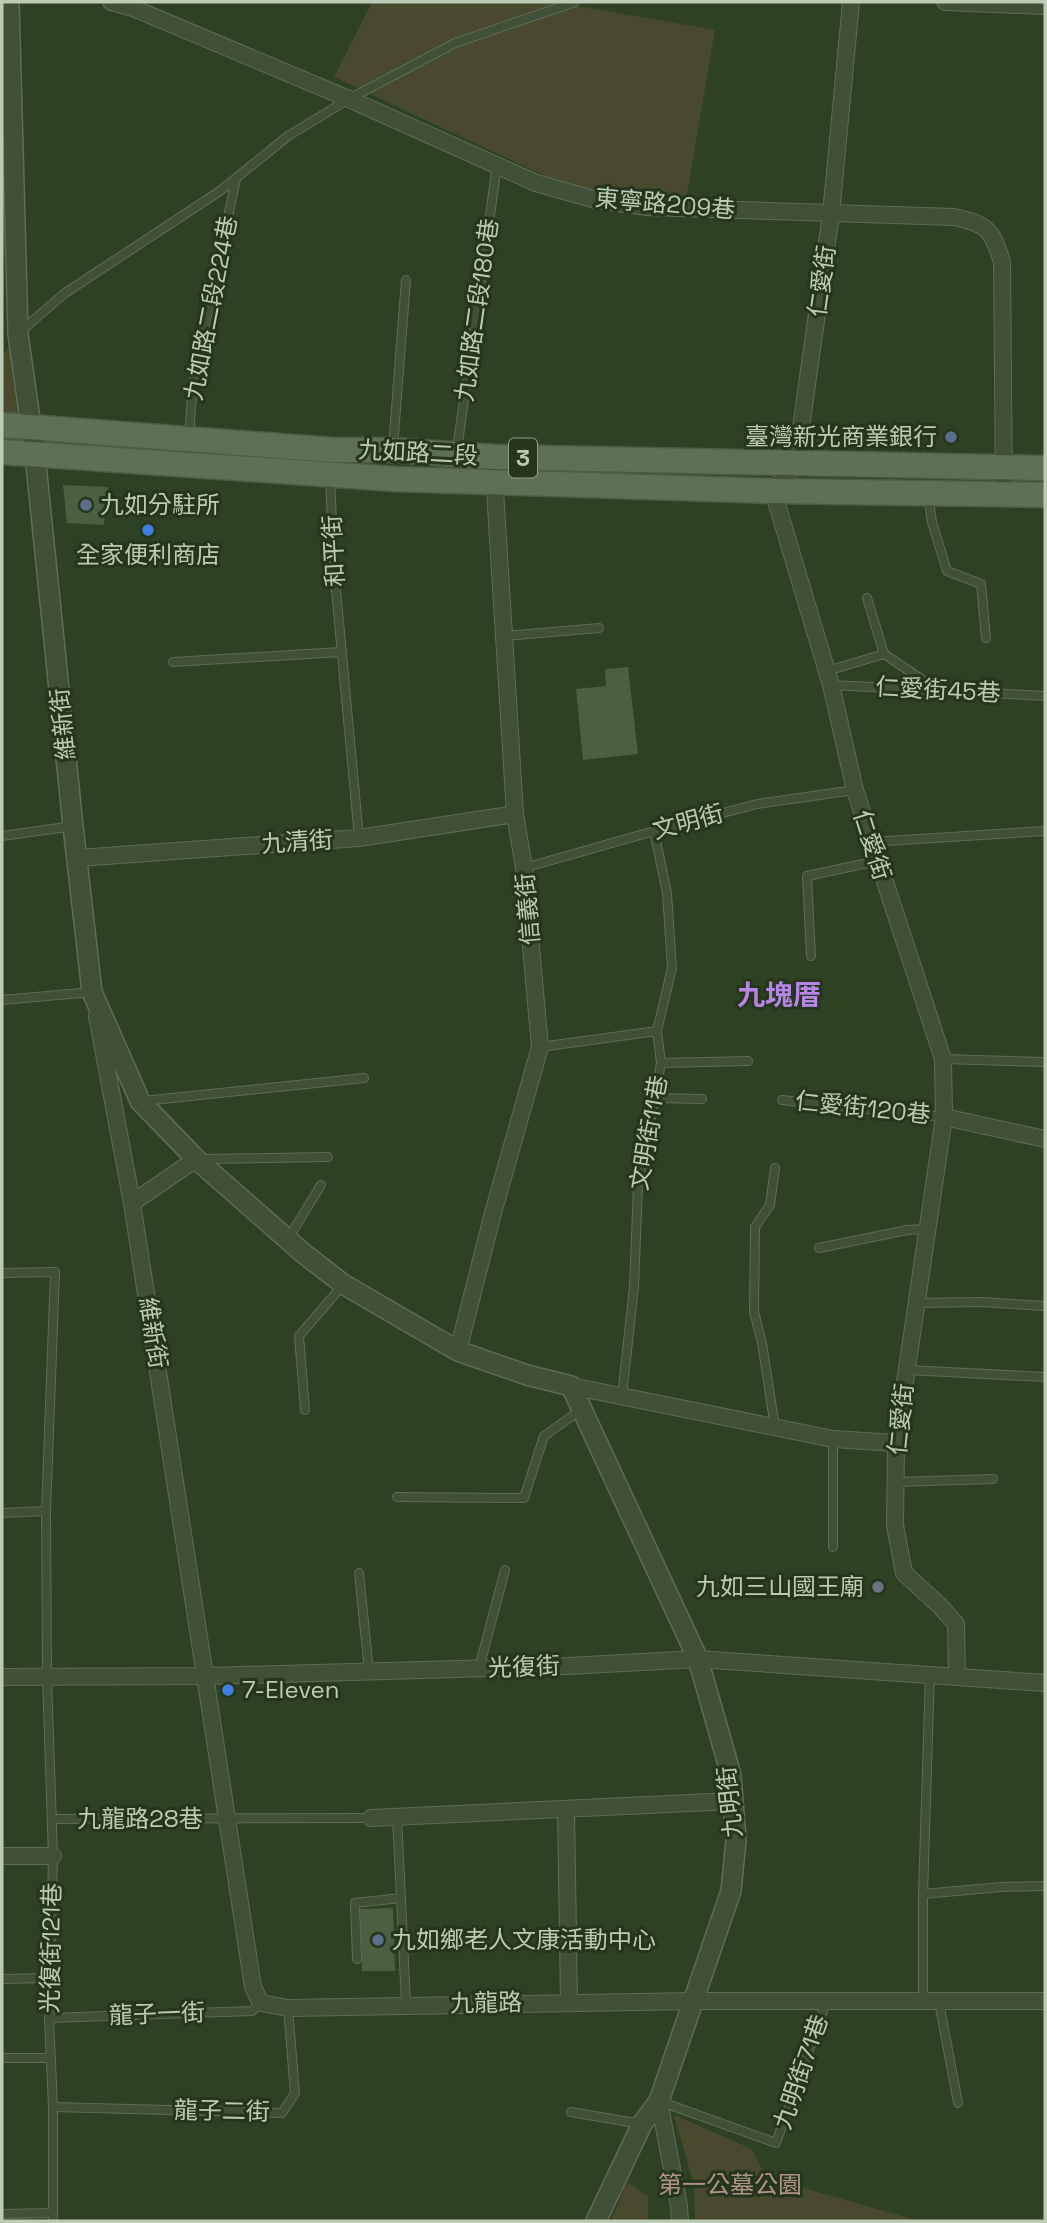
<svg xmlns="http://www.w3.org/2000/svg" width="1047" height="2223" viewBox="0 0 1047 2223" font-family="'Space Grotesk','Noto Sans TC',sans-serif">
  <rect width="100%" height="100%" fill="#2e4123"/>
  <g fill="#49492d">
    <polygon points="372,2 555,2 715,30 686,200 596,200 334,77"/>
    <polygon points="12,344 24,420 2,419 2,355"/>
    <polygon points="674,2115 752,2149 766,2177 919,2221 695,2221 694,2185"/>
    <polygon points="627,2182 648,2196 648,2221 611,2221"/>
  </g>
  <g fill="#4b603f">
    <polygon points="63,485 108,487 104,525 67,523"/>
    <polygon points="628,667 638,754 583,760 576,689 606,686 605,669"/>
    <polygon points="393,1908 395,1971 362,1971 360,1909"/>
  </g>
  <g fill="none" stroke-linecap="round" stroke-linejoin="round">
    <defs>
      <g id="service">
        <polyline points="20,332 65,293 220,191 288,136 349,99 455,43 575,2"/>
        <polyline points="189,435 193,383 236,179"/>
        <polyline points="393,447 406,280"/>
        <polyline points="457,450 497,165"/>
        <polyline points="330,478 334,568 359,838"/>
        <polyline points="928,495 932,522 947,571 981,584 986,638"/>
        <polyline points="867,598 884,654"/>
        <polyline points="505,636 599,628"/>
        <polyline points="173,662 341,652"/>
        <polyline points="827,671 884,654 936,689"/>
        <polyline points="831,685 1045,696"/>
        <polyline points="2,836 73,826"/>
        <polyline points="871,842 1045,831"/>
        <polyline points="524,868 654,831 757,804 855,790"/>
        <polyline points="811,956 807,876 877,861"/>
        <polyline points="2,1000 92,992"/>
        <polyline points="540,1047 657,1031"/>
        <polyline points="943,1059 1045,1062"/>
        <polyline points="661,1063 748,1061"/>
        <polyline points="654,1098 702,1099"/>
        <polyline points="782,1100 944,1117"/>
        <polyline points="143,1101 364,1078"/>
        <polyline points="202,1159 328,1157"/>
        <polyline points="288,1239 321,1185"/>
        <polyline points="819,1248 907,1230 927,1229"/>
        <polyline points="2,1273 55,1272 46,1511 47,1676 53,1856 49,2018 53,2107 53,2221"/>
        <polyline points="916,1303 981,1302 1045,1306"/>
        <polyline points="907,1370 1045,1377"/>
        <polyline points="622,1396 634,1287 638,1186 661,1063 657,1031 672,968 667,893 654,831"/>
        <polyline points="305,1410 299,1336 342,1286"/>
        <polyline points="775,1427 762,1343 754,1312 755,1227 770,1205 775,1168"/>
        <polyline points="896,1482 993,1479"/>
        <polyline points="397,1497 524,1498 544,1436 582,1409"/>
        <polyline points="2,1513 46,1511"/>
        <polyline points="833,1547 833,1439"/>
        <polyline points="359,1573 369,1671"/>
        <polyline points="479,1668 505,1570"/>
        <polyline points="397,1816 401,1898"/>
        <polyline points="53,1819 371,1818"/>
        <polyline points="923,1894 1001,1887 1045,1886"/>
        <polyline points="357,1959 355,1903 401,1898 406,2004"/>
        <polyline points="2,1979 50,1978"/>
        <polyline points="923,2002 923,1894 930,1674"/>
        <polyline points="939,2002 958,2103"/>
        <polyline points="49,2018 252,2011 261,2003"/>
        <polyline points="2,2058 51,2058"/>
        <polyline points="659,2101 776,2143 826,2002"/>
        <polyline points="53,2107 282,2113 295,2093 288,2008"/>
        <polyline points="571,2112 641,2124"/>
        <polyline points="2,2214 53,2213"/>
      </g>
      <g id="minor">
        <path d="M111,2L133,8L349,99L536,183L596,200L647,207L954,217C987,224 992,229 1002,262L1004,495"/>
        <polyline points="851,2 831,214 796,463 773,491 831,685 855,790 943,1059 944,1117 896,1443 895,1525 904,1573 940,1606 956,1624 957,1676"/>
        <polyline points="945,2 1045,6"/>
        <polyline points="78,858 359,838 515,814"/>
        <polyline points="97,1016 132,1203 253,1987 261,2003 288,2008 694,2001 1045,2001"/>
        <polyline points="944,1117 1045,1139"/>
        <polyline points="132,1203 196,1159"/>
        <polyline points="458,1351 493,1213 540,1047 524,868 515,814 494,474"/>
        <polyline points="571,1386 833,1439 896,1443"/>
        <polyline points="2,1677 206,1676 568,1666 698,1659 1045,1683"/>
        <polyline points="566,1809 569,2002"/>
        <polyline points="371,1818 733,1801"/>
        <polyline points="2,1856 53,1856"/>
        <polyline points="659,2101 679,2206 680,2221"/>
      </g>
      <polyline id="tertiary" points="9,2 18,334 35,455 73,826 92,992 140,1101 196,1159 303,1253 343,1284 458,1351 527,1375 571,1386 698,1659 731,1775 736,1840 731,1891 659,2101 642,2124 596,2221"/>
      <g id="primary">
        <polyline points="2,425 333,450 392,450 495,457 1045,468"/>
        <polyline points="2,452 395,479 773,491 1045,495"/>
      </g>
    </defs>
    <use href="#service" stroke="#5e6e55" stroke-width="10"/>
    <use href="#minor" stroke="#5e6e55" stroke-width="18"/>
    <use href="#tertiary" stroke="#5e6e55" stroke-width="22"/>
    <use href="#primary" stroke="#4c5d44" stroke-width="27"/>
    <use href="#service" stroke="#405137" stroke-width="8"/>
    <use href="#minor" stroke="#405137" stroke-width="16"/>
    <use href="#tertiary" stroke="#405137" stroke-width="19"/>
    <use href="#primary" stroke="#5f7155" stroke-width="24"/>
  </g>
  <g fill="#5c6f8a" stroke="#25361c" stroke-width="2.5">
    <circle cx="951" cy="437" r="7"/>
    <circle cx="86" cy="505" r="7"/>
    <circle cx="378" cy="1940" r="7"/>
  </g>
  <g fill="#3f7fe0" stroke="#25361c" stroke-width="2.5">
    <circle cx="148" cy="530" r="7"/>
    <circle cx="228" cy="1690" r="7"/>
  </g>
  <circle fill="#6b7280" stroke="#25361c" stroke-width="2.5" cx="878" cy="1587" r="7"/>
  <g text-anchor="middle" stroke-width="6" stroke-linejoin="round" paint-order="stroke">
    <rect fill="#25361c" stroke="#8e9e86" stroke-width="2" x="509" y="438.5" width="28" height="39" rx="5"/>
    <g font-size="23" font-weight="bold" fill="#bbcbb4">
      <text x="523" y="466">3</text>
    </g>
    <g font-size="24" fill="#bbcbb4" stroke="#25361c">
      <text transform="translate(665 204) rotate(5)" y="8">東寧路209巷</text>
      <text transform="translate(822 281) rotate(-82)" y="8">仁愛街</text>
      <text transform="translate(211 308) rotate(-79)" y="8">九如路二段224巷</text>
      <text transform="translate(477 310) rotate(-82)" y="8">九如路二段180巷</text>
      <text transform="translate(418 453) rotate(3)" y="8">九如路二段</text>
      <text transform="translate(334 551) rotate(-93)" y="8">和平街</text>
      <text transform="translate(938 690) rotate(3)" y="8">仁愛街45巷</text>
      <text transform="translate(63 724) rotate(-96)" y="8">維新街</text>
      <text transform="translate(688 822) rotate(-15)" y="8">文明街</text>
      <text transform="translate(297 842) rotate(-4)" y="8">九清街</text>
      <text transform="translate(872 845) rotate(72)" y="8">仁愛街</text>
      <text transform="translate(528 909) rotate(-95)" y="8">信義街</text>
      <text transform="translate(863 1108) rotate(6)" y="8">仁愛街120巷</text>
      <text transform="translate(649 1133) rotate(-80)" y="8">文明街11巷</text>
      <text transform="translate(153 1333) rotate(81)" y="8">維新街</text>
      <text transform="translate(901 1419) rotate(-84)" y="8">仁愛街</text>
      <text transform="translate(524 1667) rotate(-2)" y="8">光復街</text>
      <text transform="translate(730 1802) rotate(-96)" y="8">九明街</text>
      <text x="140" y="1827">九龍路28巷</text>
      <text transform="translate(51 1948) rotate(-89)" y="8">光復街121巷</text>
      <text transform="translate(486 2003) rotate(-1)" y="8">九龍路</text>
      <text transform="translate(157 2014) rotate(-2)" y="8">龍子一街</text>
      <text transform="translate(801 2072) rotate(-71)" y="8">九明街71巷</text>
      <text transform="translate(222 2111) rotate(1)" y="8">龍子二街</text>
    </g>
    <g font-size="24" fill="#bbcbb4" stroke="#25361c" text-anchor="start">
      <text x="937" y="445" text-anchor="end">臺灣新光商業銀行</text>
      <text x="100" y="513">九如分駐所</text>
      <text x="148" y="563" text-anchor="middle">全家便利商店</text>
      <text x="864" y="1595" text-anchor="end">九如三山國王廟</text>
      <text x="242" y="1698">7-Eleven</text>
      <text x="392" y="1948">九如鄉老人文康活動中心</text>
    </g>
    <g font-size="24" fill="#b19487" stroke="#25361c">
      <text x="730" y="2193">第一公墓公園</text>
    </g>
    <g font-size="28" font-weight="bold" fill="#b686e6" stroke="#25361c">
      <text x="779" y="1005">九塊厝</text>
    </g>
  </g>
  <rect width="1047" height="2223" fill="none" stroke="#bbcbb4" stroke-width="7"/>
</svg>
